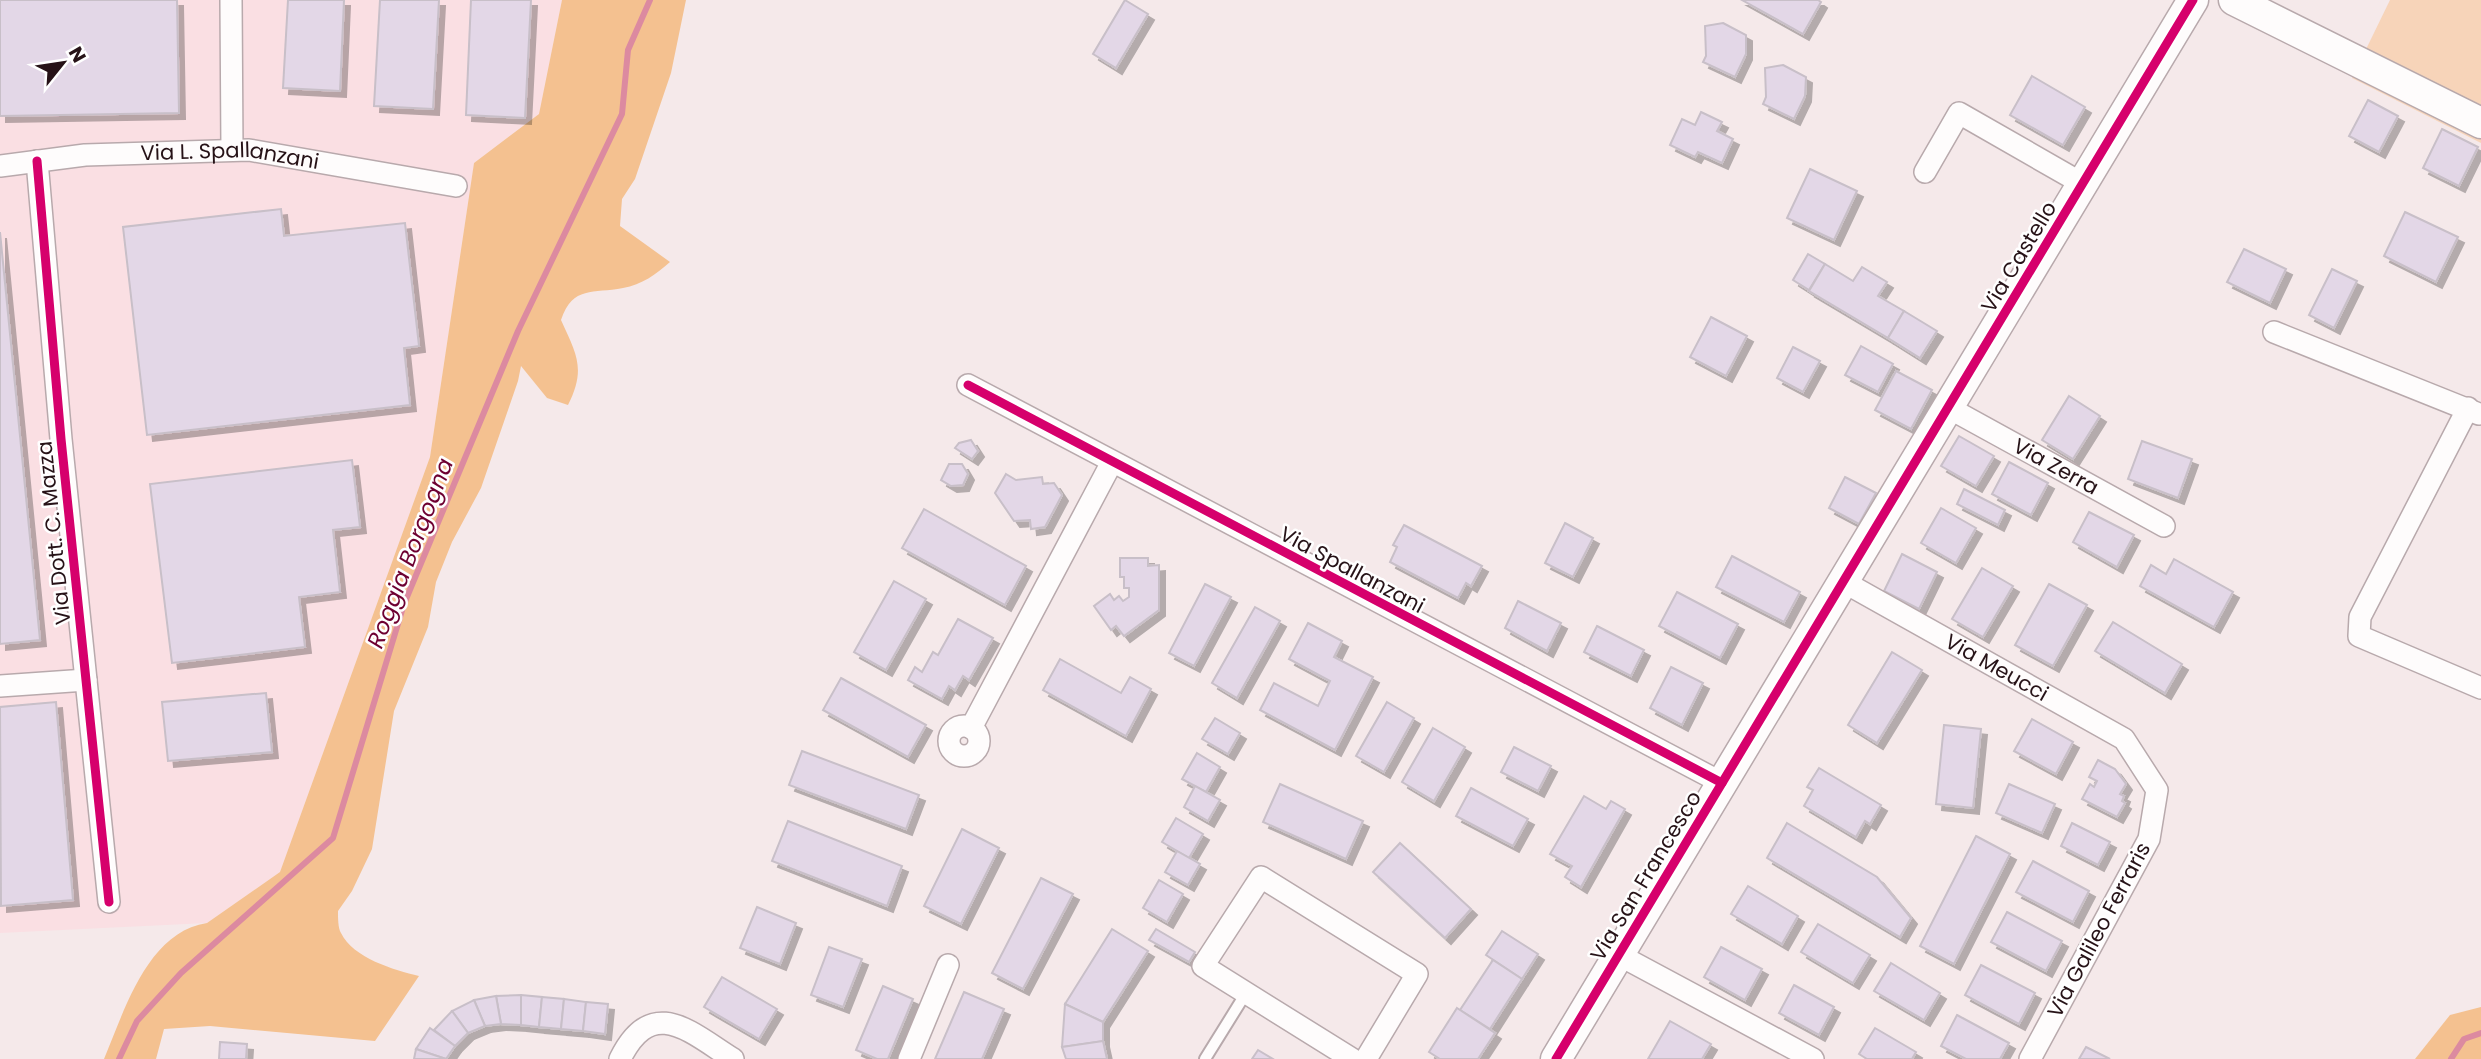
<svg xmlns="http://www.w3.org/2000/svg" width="2481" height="1059" viewBox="0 0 2481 1059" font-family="Poppins,sans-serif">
  <defs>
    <filter id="shadow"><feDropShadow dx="6" dy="6" stdDeviation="0" flood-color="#0004"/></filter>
  </defs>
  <rect width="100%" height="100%" fill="#f5e9ea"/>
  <polygon fill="#fadfe3" points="0,0 562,0 539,114 474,163 430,457 280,872 207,923 0,933"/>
  <polygon fill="#f7d4b9" points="2390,0 2481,0 2481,143 2352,78"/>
  <g fill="#f4c190">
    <path d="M562,0H686L671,73L635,179L622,199L620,226L670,262C656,274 642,285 623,288C593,294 573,285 561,320C577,355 586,369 568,405L547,398L521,366L518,381L481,488L452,542L436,582L428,627L394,711L372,849L352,891L338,911C338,918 338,928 341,933C353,958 394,970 419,976L375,1041L210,1026L164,1029L156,1059H104C124,1012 147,932 207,923L280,872L430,457L474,163L539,114Z"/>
    <polygon points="2481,1007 2481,1059 2415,1059 2450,1015"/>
  </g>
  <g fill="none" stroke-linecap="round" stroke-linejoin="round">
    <g stroke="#dc8aa0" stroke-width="6">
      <polyline points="119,1059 137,1021 181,973 333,838 404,604 518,331 622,114 628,50 650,0"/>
      <polyline points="2451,1059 2464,1039 2481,1033"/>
    </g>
  </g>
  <g fill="#e3d7e7" stroke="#c8bfc8" stroke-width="2" filter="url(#shadow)">
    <polygon points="0,0 177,0 179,113 0,116"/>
    <polygon points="288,0 344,0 340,91 283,88"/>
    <polygon points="380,0 439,0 433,109 374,106"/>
    <polygon points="471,0 531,0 525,118 466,115"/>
    <polygon points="1125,0 1148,14 1116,68 1093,54"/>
    <polygon points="1742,0 1818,0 1821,2 1803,34"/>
    <polygon points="1723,23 1746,35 1746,54 1735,77 1703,62 1706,56 1705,26"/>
    <polygon points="1783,65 1806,77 1805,96 1794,119 1763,104 1766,97 1765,68"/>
    <polygon points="2032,76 2085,107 2063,145 2010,115"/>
    <polygon points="2368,100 2398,116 2379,152 2349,136"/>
    <polygon points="1701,112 1722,122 1717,131 1733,139 1722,163 1698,152 1695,157 1670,145 1682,119 1695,125"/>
    <polygon points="2442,129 2478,147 2459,186 2423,168"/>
    <polygon points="1810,169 1857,191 1834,240 1787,218"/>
    <polygon points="281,209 284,236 405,223 419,346 404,348 410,405 147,435 123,227"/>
    <polygon points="2405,212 2458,237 2436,282 2384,256"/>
    <polygon points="0,232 40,640 0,644"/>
    <polygon points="2244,249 2286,269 2270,303 2227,282"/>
    <polygon points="1808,254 1825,264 1809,290 1793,280"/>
    <polygon points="1825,264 1853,281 1862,267 1887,282 1878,296 1904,311 1888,338 1809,291"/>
    <polygon points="2332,269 2357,281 2334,328 2309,315"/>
    <polygon points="1904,311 1937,331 1920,358 1888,338"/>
    <polygon points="1711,317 1747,336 1726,376 1690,357"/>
    <polygon points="1861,346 1893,364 1878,392 1845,375"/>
    <polygon points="1793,347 1820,361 1803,392 1777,378"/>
    <polygon points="1896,371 1932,390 1911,429 1875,410"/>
    <polygon points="2069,396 2100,416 2073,459 2042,440"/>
    <polygon points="1959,436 1994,456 1976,486 1941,466"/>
    <polygon points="971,440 978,451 972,459 955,448 959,443"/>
    <polygon points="2142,441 2192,459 2178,498 2128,479"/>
    <polygon points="352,460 360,527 333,530 340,592 299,597 305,647 172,663 150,484"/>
    <polygon points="2009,462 2048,483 2031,515 1992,494"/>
    <polygon points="949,464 962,464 968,474 963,485 951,486 941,480"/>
    <polygon points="1006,474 1016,480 1042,477 1043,484 1054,483 1062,495 1045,527 1031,529 1030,520 1014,521 995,493"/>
    <polygon points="1845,477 1876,493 1859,524 1829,508"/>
    <polygon points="1964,489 2005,510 1998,525 1957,504"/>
    <polygon points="1941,508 1976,528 1956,563 1921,543"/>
    <polygon points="924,509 1026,566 1005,605 902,548"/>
    <polygon points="2089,512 2134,535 2117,567 2073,542"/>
    <polygon points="1565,523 1593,538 1573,577 1545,563"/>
    <polygon points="1404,525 1482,566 1471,586 1466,583 1458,598 1390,562 1397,547 1393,545"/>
    <polygon points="1902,554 1937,572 1919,609 1884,591"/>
    <polygon points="1732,556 1800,592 1784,622 1716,587"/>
    <polygon points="1120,558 1148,558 1148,566 1159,565 1159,610 1124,636 1116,626 1111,630 1094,606 1110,594 1114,600 1119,596 1123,601 1129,597 1129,588 1124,588 1124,577 1120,577"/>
    <polygon points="2174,559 2233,592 2214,627 2140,586 2151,565 2166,574"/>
    <polygon points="1982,568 2013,586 1983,637 1952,619"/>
    <polygon points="894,581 926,599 886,670 854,652"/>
    <polygon points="1205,584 1231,597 1194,666 1169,653"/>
    <polygon points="2049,584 2087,605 2053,666 2015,645"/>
    <polygon points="1677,592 1738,624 1720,658 1659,626"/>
    <polygon points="1518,601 1561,623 1547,651 1505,628"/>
    <polygon points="1255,607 1280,621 1237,698 1212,683"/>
    <polygon points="958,619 993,638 969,680 963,676 955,690 949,686 942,699 908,680 915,667 922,672 933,652 938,655"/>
    <polygon points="2113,622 2182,664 2165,693 2095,651"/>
    <polygon points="1308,623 1342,641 1334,657 1373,677 1335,750 1260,710 1274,683 1318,706 1330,681 1289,659"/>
    <polygon points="1597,626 1644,650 1631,676 1584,652"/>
    <polygon points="1892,652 1922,670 1877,743 1848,725"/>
    <polygon points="1060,659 1121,693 1130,677 1151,689 1126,736 1043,690"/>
    <polygon points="1671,667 1703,683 1682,725 1650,708"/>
    <polygon points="841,678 926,725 908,757 823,710"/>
    <polygon points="266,693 272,752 168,761 162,702"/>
    <polygon points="56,702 73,900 1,906 0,707"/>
    <polygon points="1387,702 1414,718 1384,772 1356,756"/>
    <polygon points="1215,718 1240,733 1228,754 1202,739"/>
    <polygon points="2032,719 2073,742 2056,774 2014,751"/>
    <polygon points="1944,725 1981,729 1973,808 1936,804"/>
    <polygon points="1433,728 1465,747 1434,801 1402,782"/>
    <polygon points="1514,747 1551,766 1538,791 1501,772"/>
    <polygon points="802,751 919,795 906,829 789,785"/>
    <polygon points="1197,753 1220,767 1206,792 1182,779"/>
    <polygon points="2098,760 2115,769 2126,784 2120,794 2124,796 2122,801 2125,803 2117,817 2082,799 2090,784 2094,787 2097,781 2089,777"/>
    <polygon points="1819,768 1881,805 1870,824 1865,821 1856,837 1804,806 1813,790 1807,787"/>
    <polygon points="1280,784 1363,821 1346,859 1263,822"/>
    <polygon points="2009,784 2055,804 2042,833 1996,813"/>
    <polygon points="1195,786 1220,800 1208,821 1184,807"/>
    <polygon points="1471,788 1528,819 1513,846 1456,816"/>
    <polygon points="1584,796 1606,809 1611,801 1625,809 1581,887 1565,877 1572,866 1550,854"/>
    <polygon points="1176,818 1203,834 1189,858 1162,842"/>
    <polygon points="788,821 902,866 887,906 772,861"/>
    <polygon points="1787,823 1877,877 1911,918 1900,937 1767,858"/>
    <polygon points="2072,823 2110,842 2098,865 2061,846"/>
    <polygon points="962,829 999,848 961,924 924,906"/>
    <polygon points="1976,836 2010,854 1954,964 1920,946"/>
    <polygon points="1400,843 1471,909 1445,938 1373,872"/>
    <polygon points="1177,851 1200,864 1188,885 1165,872"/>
    <polygon points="2033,861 2089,891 2073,922 2016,892"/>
    <polygon points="1041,878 1073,894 1023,989 992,973"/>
    <polygon points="1159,880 1183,894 1167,922 1143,908"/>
    <polygon points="1748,886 1798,916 1782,944 1731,914"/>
    <polygon points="757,907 796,923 780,964 740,948"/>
    <polygon points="2007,912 2062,941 2046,971 1991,942"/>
    <polygon points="1818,924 1870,955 1853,983 1801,952"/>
    <polygon points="1112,929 1148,951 1103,1022 1065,1004"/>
    <polygon points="1156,929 1195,952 1189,962 1149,940"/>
    <polygon points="1502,931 1538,954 1522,979 1486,955"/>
    <polygon points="829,947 862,959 843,1007 811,995"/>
    <polygon points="1721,947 1762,969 1745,1000 1704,977"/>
    <polygon points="1493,960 1522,979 1490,1029 1460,1010"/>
    <polygon points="1891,963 1940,993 1924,1020 1874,991"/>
    <polygon points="1981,965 2035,993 2019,1024 1965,995"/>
    <polygon points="722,977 777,1009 759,1039 704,1007"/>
    <polygon points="1794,985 1834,1007 1819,1035 1779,1013"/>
    <polygon points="883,986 913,999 888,1059 877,1059 856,1050"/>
    <polygon points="964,992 1004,1009 982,1059 935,1059"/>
    <polygon points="521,995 521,1025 501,1024 496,996"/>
    <polygon points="521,995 542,997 539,1027 521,1025"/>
    <polygon points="496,996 501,1024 485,1026 474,1000"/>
    <polygon points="542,997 564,999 561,1029 539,1027"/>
    <polygon points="564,999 586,1002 583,1031 561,1029"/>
    <polygon points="474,1000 485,1026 468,1033 452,1011"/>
    <polygon points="586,1002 608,1004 605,1034 583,1031"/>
    <polygon points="1065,1004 1103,1022 1103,1041 1062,1047"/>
    <polygon points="1457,1008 1495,1033 1478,1059 1440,1059 1429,1052"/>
    <polygon points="452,1011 468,1033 455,1046 434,1030"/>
    <polygon points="1957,1015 2009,1043 2000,1059 1966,1059 1941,1046"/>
    <polygon points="1670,1021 1711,1044 1702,1059 1648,1059"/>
    <polygon points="430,1028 455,1046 446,1059 416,1049"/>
    <polygon points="1875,1028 1916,1052 1912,1059 1867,1059 1859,1054"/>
    <polygon points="1103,1041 1107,1059 1066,1059 1062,1047"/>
    <polygon points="220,1042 247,1044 246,1059 219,1059"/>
    <polygon points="2086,1047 2110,1059 2079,1059"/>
    <polygon points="416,1049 446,1059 414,1059"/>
    <polygon points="1258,1050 1273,1059 1252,1059"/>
  </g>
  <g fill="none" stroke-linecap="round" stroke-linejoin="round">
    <defs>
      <polyline id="lane" points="1205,1059 1246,993"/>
      <g id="street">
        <polyline points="231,0 232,150"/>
        <polyline points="37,161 61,439 109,902"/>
        <path id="s1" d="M0,166L85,155L249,150L456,186"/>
        <polyline points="1925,172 1959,113 2083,184"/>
        <polyline points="2274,332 2479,414"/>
        <polyline points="968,385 1722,783"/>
        <path id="s2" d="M1949,408L2164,526"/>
        <polyline points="2468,408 2360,617 2359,636 2481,688"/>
        <path id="s3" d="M1844,582L2124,739L2157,790L2149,839L2030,1059"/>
        <polyline points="0,686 86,680"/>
        <circle cx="964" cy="741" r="15"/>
        <polyline points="971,728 1112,462"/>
        <polyline points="1619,955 1813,1059"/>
        <path d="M620,1059C652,994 690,1032 733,1059"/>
        <polyline points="909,1059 948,965"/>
        <polyline points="1352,1059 1203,966 1261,877 1417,974 1366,1059"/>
      </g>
      <g id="secondary">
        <polyline points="2234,0 2481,123"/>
        <polyline points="1556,1059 2193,0"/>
      </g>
    </defs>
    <use href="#lane" stroke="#b8a9ac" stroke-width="14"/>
    <use href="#street" stroke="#b8a9ac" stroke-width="24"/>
    <use href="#secondary" stroke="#b8a9ac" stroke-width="33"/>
    <use href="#lane" stroke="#fefcfc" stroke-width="10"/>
    <use href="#street" stroke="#fefcfc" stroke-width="21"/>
    <use href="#secondary" stroke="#fefcfc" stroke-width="30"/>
    <defs>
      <g id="cycleway">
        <polyline points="37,161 61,439 109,902"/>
        <polyline points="968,385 1722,783"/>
        <polyline points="1556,1059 2193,0"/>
      </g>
    </defs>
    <use href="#cycleway" stroke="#fff" stroke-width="13"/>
    <use href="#cycleway" stroke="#d6006c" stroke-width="9"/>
  </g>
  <g text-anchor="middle" stroke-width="5" stroke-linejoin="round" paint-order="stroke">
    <g font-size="21" fill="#261217" stroke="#fff">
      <text dy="7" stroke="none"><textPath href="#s1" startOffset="231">Via L. Spallanzani</textPath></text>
      <text transform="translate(2019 257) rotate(-59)" y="7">Via Castello</text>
      <text dy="7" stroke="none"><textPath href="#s2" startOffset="122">Via Zerra</textPath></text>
      <text transform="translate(54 533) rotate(-96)" y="7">Via Dott. C. Mazza</text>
      <text transform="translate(1352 570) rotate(28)" y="7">Via Spallanzani</text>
      <text dy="7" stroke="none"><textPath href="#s3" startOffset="175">Via Meucci</textPath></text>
      <text transform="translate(1646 876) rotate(-59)" y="7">Via San Francesco</text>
      <text transform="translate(2099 930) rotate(-62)" y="7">Via Galileo Ferraris</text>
    </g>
    <g font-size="23" font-style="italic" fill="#6e0031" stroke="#fff">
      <text transform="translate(410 553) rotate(-69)" y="8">Roggia Borgogna</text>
    </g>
  </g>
  <g transform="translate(63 63) rotate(60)" stroke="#ffffff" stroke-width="5" paint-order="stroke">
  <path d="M0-5L12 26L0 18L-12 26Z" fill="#261217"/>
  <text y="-10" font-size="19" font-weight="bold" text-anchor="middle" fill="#261217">N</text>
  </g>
</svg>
